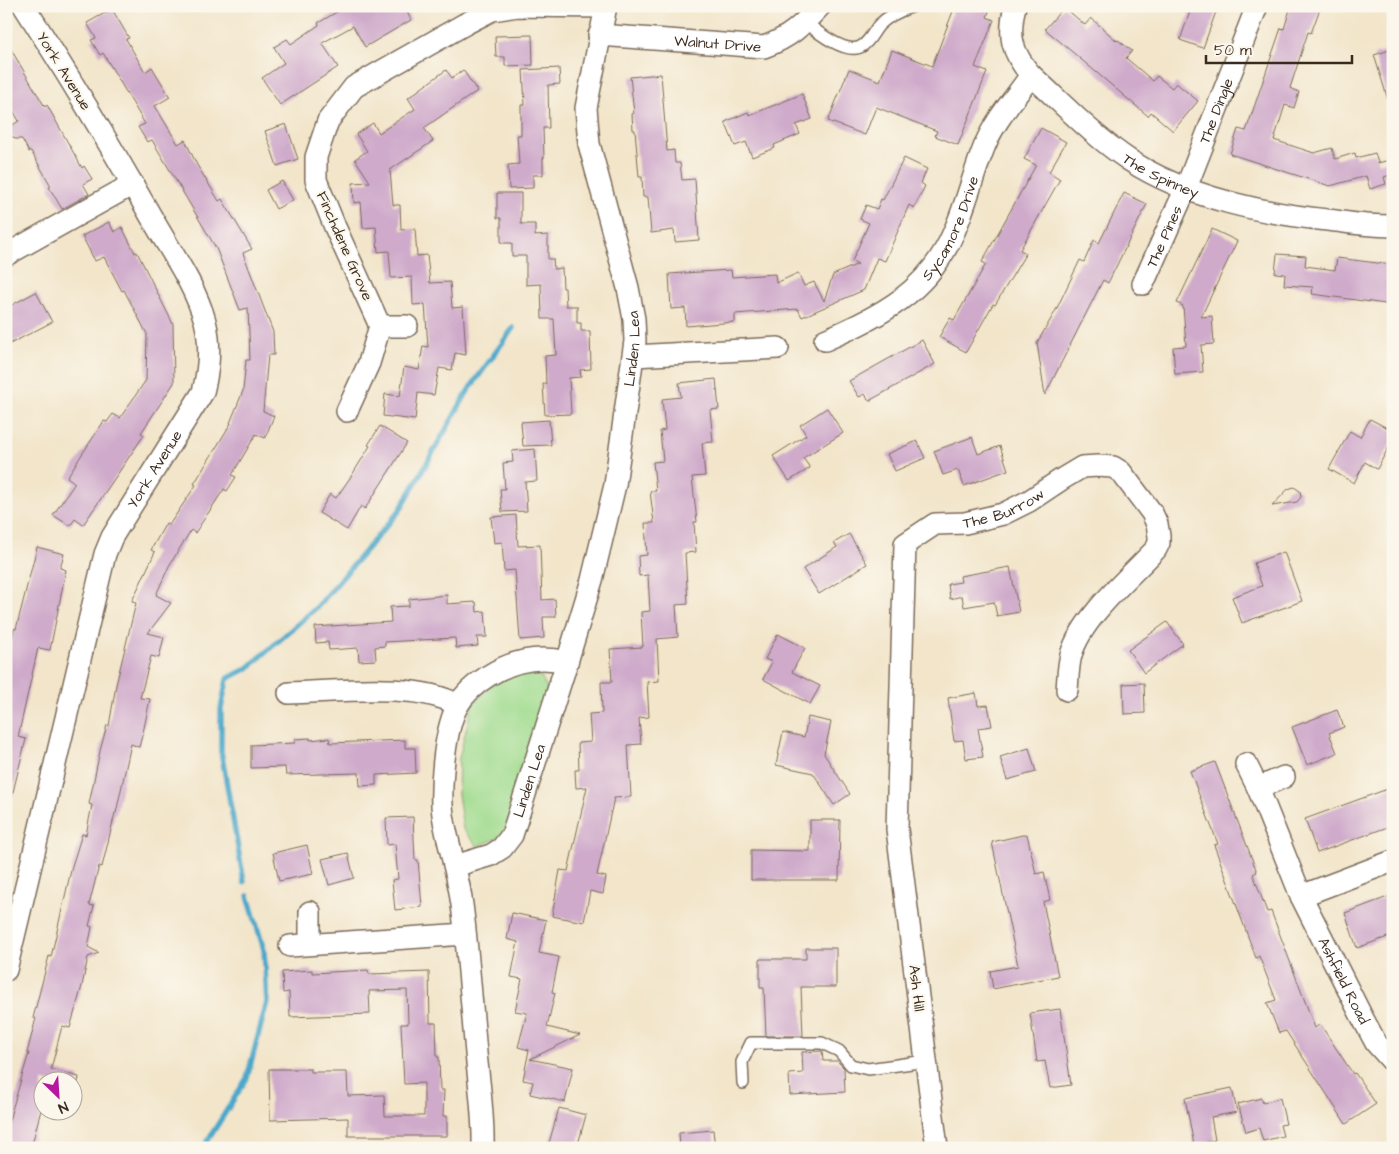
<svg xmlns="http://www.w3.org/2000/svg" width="1399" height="1154" viewBox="0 0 1399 1154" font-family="'Architects Daughter',sans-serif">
  <rect width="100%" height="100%" fill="#fbf7ec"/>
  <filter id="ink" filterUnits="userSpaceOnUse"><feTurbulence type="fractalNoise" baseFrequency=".02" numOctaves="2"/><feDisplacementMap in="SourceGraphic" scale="10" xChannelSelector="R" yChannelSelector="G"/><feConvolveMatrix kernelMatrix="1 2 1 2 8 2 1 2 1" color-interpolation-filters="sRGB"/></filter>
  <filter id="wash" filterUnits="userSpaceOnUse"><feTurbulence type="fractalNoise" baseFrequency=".0096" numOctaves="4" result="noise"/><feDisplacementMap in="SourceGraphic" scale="20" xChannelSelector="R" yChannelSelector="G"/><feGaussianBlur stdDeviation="1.12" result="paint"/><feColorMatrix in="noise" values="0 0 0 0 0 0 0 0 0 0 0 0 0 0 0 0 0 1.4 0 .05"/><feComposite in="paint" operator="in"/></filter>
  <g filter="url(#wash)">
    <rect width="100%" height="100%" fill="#f2e5ca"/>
    <polygon fill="#a1dc90" stroke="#6e8357" points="532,672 542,678 547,689 536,741 508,826 496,839 477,846 463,829 458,794 459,758 472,705 491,685 515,674"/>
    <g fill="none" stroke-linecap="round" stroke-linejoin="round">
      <g stroke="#4ca8ca" stroke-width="5.5">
        <polyline points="244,882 221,751 221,709 227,679 248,668 318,606 400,510 468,391 513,328"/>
        <polyline points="203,1148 247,1078 267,1002 264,950 248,896"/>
      </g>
    </g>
    <g id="blocks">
      <g fill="#cfaacb">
        <polygon points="347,6 404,6 411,20 365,47 353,26 322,43 338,67 280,105 262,78 284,63 274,47 287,39 291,44 319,25 318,23"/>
        <polygon points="955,6 991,6 987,17 994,20 975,67 987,72 958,145 935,136 937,131 876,107 865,135 828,121 849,69 880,81 892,50 932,66"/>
        <polygon points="1192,6 1218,6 1203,48 1180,40"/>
        <polygon points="1291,6 1321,6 1311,33 1308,32 1290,88 1299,92 1294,108 1285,105 1274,140 1314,153 1332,148 1335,159 1355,153 1356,158 1375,153 1378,163 1393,159 1393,174 1384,177 1386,184 1370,189 1366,176 1330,186 1230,154 1238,129 1246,131 1281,28 1284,29"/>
        <polygon points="1064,7 1085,25 1091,18 1117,41 1118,40 1132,51 1126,58 1153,81 1157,76 1172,88 1176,83 1198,101 1173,131 1151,112 1148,116 1045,29"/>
        <polygon points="112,9 129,38 126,39 145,72 152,67 170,97 155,106 178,144 185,140 197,165 219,201 222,199 252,249 243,253 273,332 274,355 268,355 263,411 274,416 265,438 256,434 232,475 236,477 227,491 224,489 195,533 191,530 169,566 156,595 171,603 148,633 164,637 159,658 151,656 140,698 150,699 144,728 139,747 131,744 116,813 115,813 102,867 99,866 89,905 94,906 89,926 92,927 88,947 99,953 88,957 82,986 70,1028 62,1026 51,1069 79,1077 78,1082 42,1082 42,1106 31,1148 6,1148 6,1130 29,1053 27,1053 36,1018 33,1018 49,956 51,957 72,866 82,834 86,835 92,805 89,804 100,751 107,725 109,726 116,685 136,603 132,601 155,552 151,550 166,523 169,525 196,485 194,484 231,423 230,423 243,391 246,360 250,360 248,308 240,310 216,248 152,140 147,142 138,127 145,124 103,53 100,55 91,40 96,38 87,23"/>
        <polygon points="532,35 533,65 505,66 505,57 496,57 495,36"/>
        <polygon points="6,41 45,107 47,105 82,168 84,166 92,179 83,184 89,194 62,209 49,187 51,186 31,151 29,152 22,139 15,139 10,134 11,126 19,121 6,98"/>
        <polygon points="1393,49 1393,103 1389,103 1374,55"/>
        <polygon points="559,68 560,84 548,85 549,128 543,128 544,158 543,158 543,175 533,175 533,188 509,189 508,165 519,164 517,135 521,135 521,105 525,105 523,70"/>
        <polygon points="446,70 452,78 463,70 477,91 424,128 433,141 390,170 393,205 400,205 401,230 415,229 417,256 427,255 430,283 450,282 452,308 463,307 466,355 455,353 452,370 439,368 434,395 418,393 415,420 383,416 385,394 400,396 404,367 419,370 423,346 428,347 425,304 413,305 412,277 391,278 389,251 378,252 376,227 363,228 361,202 354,203 353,183 370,182 355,159 367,151 356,134 373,123 379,133 415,109 408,98"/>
        <polygon points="661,74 667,151 674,150 675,163 680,163 682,180 695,179 699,240 675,242 674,230 651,233 648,197 643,197 642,177 639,177 635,130 633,130 632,114 634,113 630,77"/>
        <polygon points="802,94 812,119 796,125 800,134 774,145 775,148 752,157 746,142 735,146 725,122 748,112 750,115"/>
        <polygon points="286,124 298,159 277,166 265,131"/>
        <polygon points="1041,128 1066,142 1049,172 1060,179 1020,250 1026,253 995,305 993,304 966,352 939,337 950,318 954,320 986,264 982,262 1036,165 1024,159"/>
        <polygon points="904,158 927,169 921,183 925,186 914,208 909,205 885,261 877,258 864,290 802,317 798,309 735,314 735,322 686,326 685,308 671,309 669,274 731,270 732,277 775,274 776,283 798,273 804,286 814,282 824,301 833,275 858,264 852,261 869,223 860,219 866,205 877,209 881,199 883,200"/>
        <polygon points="282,181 293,200 276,209 266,190"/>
        <polygon points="497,193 521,193 521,224 535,224 535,236 548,235 548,259 553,259 554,269 562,268 563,288 565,288 566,306 577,306 577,323 581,323 581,331 590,331 591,369 580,370 581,377 569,378 571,414 545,415 543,384 546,384 545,356 556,355 554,319 542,319 541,284 526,285 526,256 512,256 512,243 501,243 501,218 497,218"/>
        <polygon points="1124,193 1147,204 1108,283 1103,280 1045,395 1037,343 1055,312 1080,260 1084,262 1094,240 1099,243"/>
        <polygon points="109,222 114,232 122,227 135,253 137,252 173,324 174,383 141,433 144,435 83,525 75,519 70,526 53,515 75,483 67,477 104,421 107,422 113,414 120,418 146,380 147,334 124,290 122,291 104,257 95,261 82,236"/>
        <polygon points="1212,229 1237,241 1201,317 1212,316 1214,344 1201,345 1203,372 1175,374 1173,347 1186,346 1183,306 1177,303"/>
        <polygon points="1277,254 1306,256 1305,266 1335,270 1337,258 1393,265 1393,305 1312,294 1313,287 1284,285 1285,274 1275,273"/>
        <polygon points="36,292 52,322 6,346 6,308"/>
        <polygon points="922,340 935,364 869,401 865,394 859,397 849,381"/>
        <polygon points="716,379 719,409 710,410 713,442 702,443 705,476 692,477 697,522 694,522 696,552 685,553 688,604 676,605 678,637 657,639 659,681 647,682 649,717 639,718 641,744 628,745 631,797 614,798 597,875 606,877 603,894 590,891 584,922 552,916 560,870 568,871 587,787 576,788 575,770 579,770 578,743 591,742 589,714 602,713 601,682 612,682 610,649 643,647 641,612 650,611 648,575 639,576 638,556 647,555 645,523 654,523 650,491 656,491 653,462 663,461 660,431 665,430 662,399 681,397 679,383"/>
        <polygon points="827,408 843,433 803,458 810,468 789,481 773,456 806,435 800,425"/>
        <polygon points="1370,419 1393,431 1393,439 1377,469 1365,462 1354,483 1329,469 1350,431 1360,437"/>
        <polygon points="549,420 551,445 523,446 521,422"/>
        <polygon points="380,426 407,443 365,509 361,506 347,530 319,513 330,494 336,498 352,475 370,446 368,445"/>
        <polygon points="972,437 978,454 1000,446 1008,470 964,486 958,470 943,475 934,451"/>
        <polygon points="917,441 925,458 895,471 887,454"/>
        <polygon points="535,449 537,481 525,482 527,511 502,512 500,489 505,489 503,463 513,462 512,451"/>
        <polygon points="1294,487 1300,491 1301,497 1297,502 1272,506 1288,489"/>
        <polygon points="516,515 518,546 540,545 542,600 555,599 556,617 543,617 544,638 520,640 515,570 504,571 502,542 494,543 491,517"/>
        <polygon points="849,534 867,564 819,594 803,569 837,547 834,543"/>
        <polygon points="37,547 64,554 60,568 66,570 50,650 38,648 18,737 26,739 12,796 6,795 6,665 14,629 16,629"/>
        <polygon points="1284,552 1302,601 1242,623 1232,597 1262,586 1254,563"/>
        <polygon points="1010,567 1019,612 997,616 994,602 964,607 962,596 950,599 948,584 961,582 960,576"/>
        <polygon points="447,595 447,604 476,602 477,612 485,611 487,637 477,637 478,646 456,648 455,638 385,642 385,646 375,647 376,660 359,661 358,648 329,650 328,642 316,643 315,627 391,622 390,607 409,606 409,599"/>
        <polygon points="1167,622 1183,644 1144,673 1128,650"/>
        <polygon points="778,634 805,648 792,672 820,686 810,704 763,679 772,662 765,659"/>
        <polygon points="1144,683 1145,713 1124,714 1123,684"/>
        <polygon points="976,693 978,706 988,705 992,726 978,728 983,757 966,759 963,740 954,741 948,698"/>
        <polygon points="1337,710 1344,727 1329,733 1337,753 1307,765 1292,727"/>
        <polygon points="808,717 831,722 824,754 850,794 834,805 813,773 776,765 783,732 804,737"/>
        <polygon points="310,738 310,740 329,738 330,743 405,740 405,748 415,748 416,773 376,775 376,785 360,786 359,773 286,775 285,767 251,768 251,745 295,743 295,739"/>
        <polygon points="1029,748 1036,772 1007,780 1000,757"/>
        <polygon points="1215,762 1257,872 1253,874 1267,912 1271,911 1315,1028 1320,1024 1353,1074 1355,1073 1376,1104 1346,1124 1286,1031 1279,1033 1267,1003 1276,1000 1259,956 1256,958 1223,869 1214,845 1218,844 1190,771"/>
        <polygon points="1393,787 1393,825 1317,853 1305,819"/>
        <polygon points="413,817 415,860 418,860 422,907 395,910 392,880 398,879 395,844 387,845 386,818"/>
        <polygon points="810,820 840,820 839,880 751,880 751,850 810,851"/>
        <polygon points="1027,834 1036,874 1044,872 1050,900 1043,902 1058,976 993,989 990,971 1018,966 992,842"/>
        <polygon points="307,845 313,874 279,881 273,853"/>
        <polygon points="348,853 354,878 329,885 322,859"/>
        <polygon points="1393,895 1393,935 1357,948 1345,913"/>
        <polygon points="512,913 546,920 539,953 559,957 552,992 555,993 547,1027 580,1035 530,1059 573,1068 565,1102 530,1094 533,1082 523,1080 529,1050 518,1047 527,1013 515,1011 522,979 511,977 518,942 507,939"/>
        <polygon points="806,948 836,948 836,987 801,987 803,1036 766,1036 764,988 760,988 760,959 806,959"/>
        <polygon points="312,970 312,973 368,970 369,974 429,972 430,1023 436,1023 437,1057 439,1057 440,1090 444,1090 443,1116 447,1116 447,1136 348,1136 348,1118 270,1120 269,1069 311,1069 311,1072 347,1072 348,1096 384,1095 385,1116 424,1116 424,1083 404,1084 401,1024 408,1024 407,990 369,991 370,1014 290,1017 289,992 283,993 282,972"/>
        <polygon points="1060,1009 1071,1085 1050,1088 1045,1061 1037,1062 1030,1013"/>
        <polygon points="802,1052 822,1051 823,1061 837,1061 844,1068 845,1092 790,1095 789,1074 803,1073"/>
        <polygon points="1232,1088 1237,1112 1211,1117 1215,1140 1194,1145 1185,1098"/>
        <polygon points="1261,1098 1263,1103 1280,1098 1286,1124 1280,1125 1283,1136 1263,1141 1259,1128 1246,1132 1238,1104"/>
        <polygon points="559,1108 586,1115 577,1148 566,1148 549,1143"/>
        <polygon points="713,1130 715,1148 680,1148 679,1133"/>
      </g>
    </g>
  </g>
  <g filter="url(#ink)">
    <use href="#blocks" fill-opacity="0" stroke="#7b6b5a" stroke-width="1"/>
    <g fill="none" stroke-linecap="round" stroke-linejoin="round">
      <defs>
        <g id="service">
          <path d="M805,22C816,31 847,56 862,46C870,41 873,32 879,25C888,16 901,10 913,6"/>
          <polyline points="743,1083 742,1062 751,1043 822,1043 839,1051 851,1065 868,1069 926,1061"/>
        </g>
        <g id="minor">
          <path id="s1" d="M1015,6C1008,35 1011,52 1031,75C1063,104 1093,136 1129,160C1189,199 1266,214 1336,221C1355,224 1374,226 1393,226"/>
          <path id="s2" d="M599,35L764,47C791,37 801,26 820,6"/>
          <polyline points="6,255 133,184"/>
          <path id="s3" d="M1143,284L1186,188L1257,6"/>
          <polyline points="380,326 407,326"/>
          <path id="s4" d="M825,340C879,317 928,292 953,234C966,206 973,174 985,145C995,120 1016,97 1031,75"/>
          <polyline points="634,356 778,348"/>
          <polyline points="347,411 369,363 380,326 335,227 316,180 316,157 328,121 354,87 465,24 492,10 518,6 606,7"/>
          <path d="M289,693C337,692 416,681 458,705"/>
          <path id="s5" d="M1246,764L1258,788L1301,896L1361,1015L1376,1043L1393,1062"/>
          <polyline points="1258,788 1284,777"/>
          <path id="s6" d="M455,866L491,855L502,848L512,835L567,662"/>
          <polyline points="1301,896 1393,861"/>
          <polyline points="310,912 310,944"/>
          <polyline points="290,946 465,934"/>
          <path id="s7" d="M6,970L105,554L112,537L120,524L203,392C209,369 211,344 205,321C195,285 171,252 153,220C112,148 69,76 24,6"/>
          <path id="s8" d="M483,1148C484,1116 479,1084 476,1053C472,1009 469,965 464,921C462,902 459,883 454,865C450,845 443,825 442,805C441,779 445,727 458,705C465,693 477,683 488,676C513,660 539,655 567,662L592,580L615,485L635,341L634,319L628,288L589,144L586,108L606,6"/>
          <path id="s9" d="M937,1148L897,829L905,544L935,524L965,523L1003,514L1029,501L1062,479L1082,467L1098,466L1113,467L1121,472L1152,513L1157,524L1159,536V543L1156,549C1128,579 1082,617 1071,655C1068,666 1068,679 1067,690"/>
        </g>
      </defs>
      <use href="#service" stroke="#7b6b5a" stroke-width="14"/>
      <use href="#minor" stroke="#7b6b5a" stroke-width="24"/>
      <use href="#service" stroke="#fff" stroke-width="11"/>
      <use href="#minor" stroke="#fff" stroke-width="21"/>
    </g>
  </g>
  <g text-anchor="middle" stroke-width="4.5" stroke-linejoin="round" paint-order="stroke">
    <g font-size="15" fill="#3b2a1e" stroke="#fbf7ec">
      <text dy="5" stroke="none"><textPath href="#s2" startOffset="119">Walnut Drive</textPath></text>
      <text transform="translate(64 71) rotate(58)" y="5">York Avenue</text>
      <text dy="5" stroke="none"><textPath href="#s3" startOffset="188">The Dingle</textPath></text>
      <text dy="5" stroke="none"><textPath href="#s1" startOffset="240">The Spinney</textPath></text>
      <text dy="5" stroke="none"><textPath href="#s4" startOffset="175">Sycamore Drive</textPath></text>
      <text dy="5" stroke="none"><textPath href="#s3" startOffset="52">The Pines</textPath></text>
      <text transform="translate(345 246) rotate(66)" y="5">Finchdene Grove</text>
      <text dy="5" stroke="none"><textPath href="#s8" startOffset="894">Linden Lea</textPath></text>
      <text dy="5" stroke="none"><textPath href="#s7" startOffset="526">York Avenue</textPath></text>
      <text dy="5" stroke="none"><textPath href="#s9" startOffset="714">The Burrow</textPath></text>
      <text dy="5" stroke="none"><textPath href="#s6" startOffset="124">Linden Lea</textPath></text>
      <text dy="5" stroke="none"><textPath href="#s5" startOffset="238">Ashfield Road</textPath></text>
      <text transform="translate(917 988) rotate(83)" y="5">Ash Hill</text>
    </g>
  </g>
  <rect width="1399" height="1154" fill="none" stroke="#fbf7ec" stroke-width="25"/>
  <g transform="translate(58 1096) rotate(155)"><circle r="24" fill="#fbf7ec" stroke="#aea59a"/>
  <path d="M0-4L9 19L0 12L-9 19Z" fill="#b5179e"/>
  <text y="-8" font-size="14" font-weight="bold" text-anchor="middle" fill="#3b2a1e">N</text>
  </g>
  <path d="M1206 55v8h146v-8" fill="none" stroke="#3b2a1e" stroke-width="2.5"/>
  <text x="1214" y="55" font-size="15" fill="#3b2a1e" stroke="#fbf7ec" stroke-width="4" paint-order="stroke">50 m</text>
</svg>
